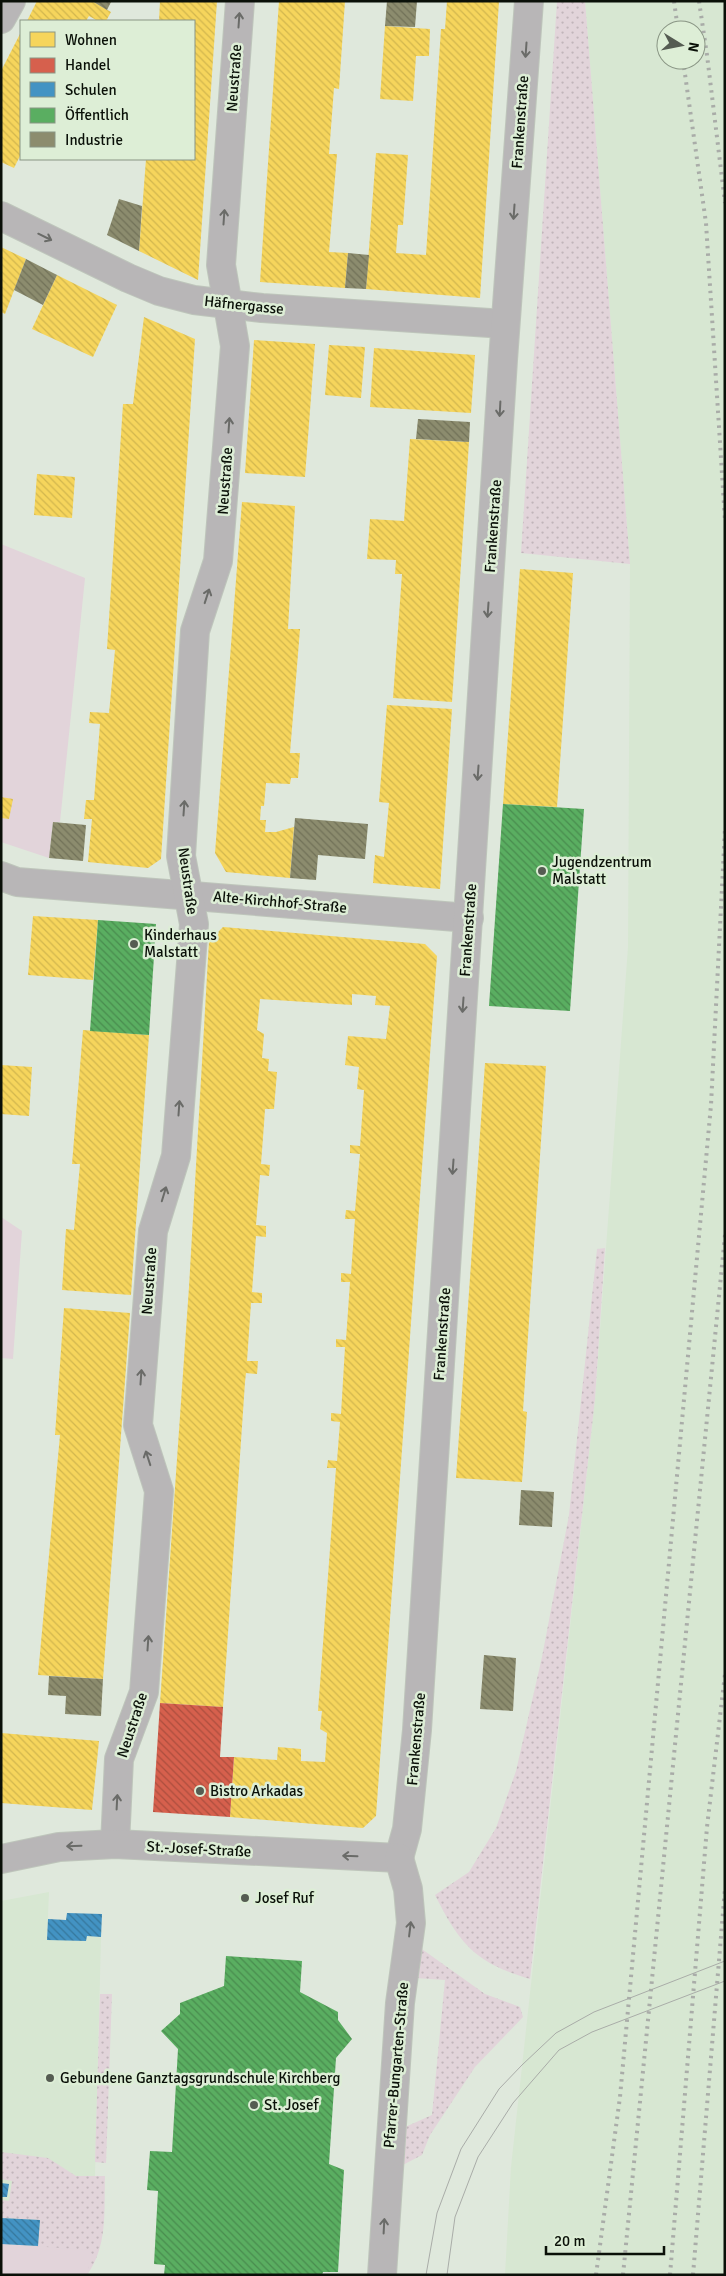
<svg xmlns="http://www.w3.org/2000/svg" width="726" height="2276" viewBox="0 0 726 2276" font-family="Signika,sans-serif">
  <defs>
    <pattern id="grass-dots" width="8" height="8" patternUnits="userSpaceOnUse" patternTransform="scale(1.25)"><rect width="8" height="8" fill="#e2d4da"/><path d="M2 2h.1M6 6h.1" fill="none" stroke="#c1b5ba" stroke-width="1.8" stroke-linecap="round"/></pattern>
    <pattern id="homes-back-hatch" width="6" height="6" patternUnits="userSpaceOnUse" patternTransform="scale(1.25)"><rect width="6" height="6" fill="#f6d55c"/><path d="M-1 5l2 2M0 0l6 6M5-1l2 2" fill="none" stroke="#d2b64e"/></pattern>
    <pattern id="shops-back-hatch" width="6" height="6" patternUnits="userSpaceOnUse" patternTransform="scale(1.25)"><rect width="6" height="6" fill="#d6604d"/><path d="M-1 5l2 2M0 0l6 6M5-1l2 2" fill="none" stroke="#ac4e3e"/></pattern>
    <pattern id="schools-back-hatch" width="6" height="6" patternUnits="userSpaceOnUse" patternTransform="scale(1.25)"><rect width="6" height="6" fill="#4393c3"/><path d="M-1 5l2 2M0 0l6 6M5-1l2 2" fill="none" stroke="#36779c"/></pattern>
    <pattern id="public-back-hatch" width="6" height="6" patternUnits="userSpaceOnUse" patternTransform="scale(1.25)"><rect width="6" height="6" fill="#5aae61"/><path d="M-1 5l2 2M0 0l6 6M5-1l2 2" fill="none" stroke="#498c4e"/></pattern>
    <pattern id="industry-back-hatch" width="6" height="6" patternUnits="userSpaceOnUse" patternTransform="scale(1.25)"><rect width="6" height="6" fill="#8c8c6e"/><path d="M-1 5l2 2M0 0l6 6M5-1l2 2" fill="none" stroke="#717158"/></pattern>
  </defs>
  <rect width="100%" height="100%" fill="#dfe8dc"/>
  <g fill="#d7e7d2" fill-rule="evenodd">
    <path d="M585,1H725V2275H505L511,2167L595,1399L628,947L630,564ZM666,30H696V60H666Z"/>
    <polygon points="49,1892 47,1939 86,1941 87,1936 101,1937 95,2176 91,2250 1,2244 1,1901"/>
  </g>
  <g fill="url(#grass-dots)">
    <polygon points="557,1 585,1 630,564 521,553"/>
    <path d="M605,1248L595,1399L530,1979C476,1963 460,1945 435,1895L469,1872L496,1828L516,1771L542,1657L569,1515L597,1249Z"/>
    <polygon points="419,1947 485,1994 520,2007 523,2017 475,2067 430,2135 422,2155 399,2167 403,2128 432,2115 445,1980 415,1978"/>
    <polygon points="100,1994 112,1994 106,2163 95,2162"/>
    <path d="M1,2152L48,2158L76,2176H105C104,2210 108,2246 87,2275L1,2244L38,2246L40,2220L1,2218V2200L9,2201L12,2181L1,2179Z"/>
  </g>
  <g fill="#e2d4da">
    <polygon points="1,544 85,578 60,822 53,822 49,858 1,842"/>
    <polygon points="1,1217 22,1231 13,1359 1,1358"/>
    <polygon points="1,2244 91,2250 88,2275 1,2275"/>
  </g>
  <g fill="url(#homes-back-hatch)">
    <polygon points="37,1 92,1 111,12 106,21 98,21 89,16 86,21 27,21"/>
    <polygon points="160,1 217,1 198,280 139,251 146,159 194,159 194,21 159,21"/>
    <polygon points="279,1 345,1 339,89 334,88 329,154 337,154 329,252 348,253 345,288 260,282"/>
    <polygon points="447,1 499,1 480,298 366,289 376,153 408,155 403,225 398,225 396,253 426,255 441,29 445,29"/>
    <polygon points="385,26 430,29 429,56 416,56 413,101 380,99"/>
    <polygon points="21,32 21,154 14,168 1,162 1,71"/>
    <polygon points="1,247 26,259 5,314 1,312"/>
    <polygon points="57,275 117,305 93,357 32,329"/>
    <polygon points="144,317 195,339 161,859 148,868 88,862 92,819 84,819 86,800 94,800 100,724 89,723 90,712 109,713 115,650 107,649 123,404 133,404"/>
    <polygon points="254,340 315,344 305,477 245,473"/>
    <polygon points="329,345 365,347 361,398 325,395"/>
    <polygon points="374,348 475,355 471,413 370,407"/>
    <polygon points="410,439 469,442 452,702 393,698 402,574 395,574 396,560 367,559 370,519 404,521"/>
    <polygon points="37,474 75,477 72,518 34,515"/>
    <polygon points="242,502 295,506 288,629 300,629 290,753 300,753 298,778 291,778 290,784 266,783 264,806 261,806 260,820 266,820 265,832 276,832 294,827 290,878 226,872 215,853"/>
    <polygon points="520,569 573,573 557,807 503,804"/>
    <polygon points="387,705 452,709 440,889 373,883 375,855 384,857 389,803 379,802"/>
    <polygon points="1,797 13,799 9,819 1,818"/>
    <polygon points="33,916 98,920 93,980 28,975"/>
    <polygon points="223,927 425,944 437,956 376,1816 363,1828 230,1817 234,1757 277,1760 278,1747 301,1749 301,1761 325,1762 327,1733 320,1729 322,1711 318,1711 336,1468 327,1468 328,1460 337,1461 340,1422 331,1421 331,1413 341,1414 345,1347 336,1347 336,1339 346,1340 350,1282 341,1282 341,1273 351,1274 355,1219 345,1219 346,1210 355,1211 360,1154 350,1153 350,1145 360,1146 364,1090 357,1089 359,1067 345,1065 348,1036 386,1039 390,1006 375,1005 376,996 352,994 352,1005 260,999 257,1030 264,1034 262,1058 269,1059 268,1071 277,1072 274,1109 265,1109 264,1124 261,1164 270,1165 269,1176 260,1175 256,1225 266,1226 266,1237 256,1236 252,1292 262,1293 262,1303 251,1303 247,1361 258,1361 257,1374 246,1373 245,1382 223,1707 160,1703 189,1287 209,941"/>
    <polygon points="83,1030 149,1035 131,1295 62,1290 66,1229 74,1230 80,1164 72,1164"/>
    <polygon points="485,1063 546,1066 523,1411 527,1412 522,1482 456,1478"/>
    <polygon points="1,1065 32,1067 29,1116 1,1114"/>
    <polygon points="64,1308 130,1313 103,1679 38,1675 60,1435 55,1435"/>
    <polygon points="1,1733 99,1741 92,1810 1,1803"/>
  </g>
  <polygon fill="url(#shops-back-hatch)" points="160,1703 223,1707 220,1757 234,1757 230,1817 153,1812"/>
  <g fill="url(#schools-back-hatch)">
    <polygon points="67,1913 102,1914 101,1937 87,1936 86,1941 47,1940 48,1919 66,1920"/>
    <polygon points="1,2183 9,2184 7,2197 1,2197"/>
    <polygon points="1,2218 40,2220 38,2246 1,2244"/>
  </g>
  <g fill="url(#public-back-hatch)">
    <polygon points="503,804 584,809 570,1011 489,1006"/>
    <polygon points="98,920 156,924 149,1035 90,1031"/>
    <polygon points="226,1956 302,1961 300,1992 338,2012 338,2020 352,2039 336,2058 329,2164 344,2170 338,2272 323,2272 322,2275 164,2275 165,2265 154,2264 158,2191 147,2190 150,2151 172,2152 178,2049 161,2031 180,2014 180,2003 224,1986"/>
  </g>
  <g fill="url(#industry-back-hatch)">
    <polygon points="92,1 111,1 111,2 107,10"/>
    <polygon points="387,1 417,1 415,27 385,26"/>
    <polygon points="119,199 142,206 139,251 107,235"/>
    <polygon points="348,253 369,255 366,289 345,288"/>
    <polygon points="26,259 57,275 43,305 14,290"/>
    <polygon points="418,419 470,422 469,442 416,439"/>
    <polygon points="295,818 368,824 365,859 318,855 316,880 290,878"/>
    <polygon points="53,822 86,825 83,861 49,858"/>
    <polygon points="521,1490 554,1492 552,1527 519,1525"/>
    <polygon points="484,1655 516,1658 513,1711 480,1709"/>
    <polygon points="49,1676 103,1679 101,1716 65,1714 66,1696 48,1695"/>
  </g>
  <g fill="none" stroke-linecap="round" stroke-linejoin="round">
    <defs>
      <g id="minor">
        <polyline points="1,19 11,1"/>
        <polyline points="1,216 128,278 159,291 194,300 262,308 505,324"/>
        <polyline points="1,876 17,882 469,918"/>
        <polyline points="115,1844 119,1759 144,1692 159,1491 138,1425 153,1231 176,1156 194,924 181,856 195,631 218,561 235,346 221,265 240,1"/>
        <polyline points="399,1858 407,1829 417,1730 503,360 529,1"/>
        <polyline points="1,1859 59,1847 115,1844 399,1858"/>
        <polyline points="382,2275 400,2003 411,1923 408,1889 399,1858"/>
      </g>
    </defs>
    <use href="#minor" stroke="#bec5bb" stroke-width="30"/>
    <use href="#minor" stroke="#b8b6b7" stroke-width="28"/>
    <g stroke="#a9aca8" stroke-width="1">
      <polyline points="426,2275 437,2213 461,2149 499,2089 522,2065 556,2033 594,2012 725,1961"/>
      <polyline points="447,2275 455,2217 478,2157 513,2103 559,2050 592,2032 725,1981"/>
    </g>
    <g stroke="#a9aca8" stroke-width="4" stroke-dasharray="2.5 5" stroke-linecap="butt">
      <polyline points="674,1 678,30"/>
      <polyline points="699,1 707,55 725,203"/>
      <polyline points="683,60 706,223 725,521"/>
      <polyline points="596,2275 620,2097 711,1105 725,828"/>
      <polyline points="623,2275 725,1235"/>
      <polyline points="670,2275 707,1827 725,1674"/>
      <polyline points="693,2275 725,1888"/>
    </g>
  </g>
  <defs><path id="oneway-shaft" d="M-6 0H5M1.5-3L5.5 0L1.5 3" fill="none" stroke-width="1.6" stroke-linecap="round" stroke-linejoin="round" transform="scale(1.25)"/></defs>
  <g stroke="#6a6b68">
    <use href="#oneway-shaft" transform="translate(239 20) rotate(-86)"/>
    <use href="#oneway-shaft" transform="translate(526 50) rotate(94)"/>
    <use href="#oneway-shaft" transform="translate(514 212) rotate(94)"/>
    <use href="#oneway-shaft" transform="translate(224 217) rotate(-86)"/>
    <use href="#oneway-shaft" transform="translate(45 237) rotate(26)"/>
    <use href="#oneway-shaft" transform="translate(500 409) rotate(93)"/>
    <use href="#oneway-shaft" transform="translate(229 425) rotate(-86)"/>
    <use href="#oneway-shaft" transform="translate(207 596) rotate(-72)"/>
    <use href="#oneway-shaft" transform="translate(488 610) rotate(94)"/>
    <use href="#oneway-shaft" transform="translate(478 773) rotate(94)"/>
    <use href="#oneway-shaft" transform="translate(184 808) rotate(-86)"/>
    <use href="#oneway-shaft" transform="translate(463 1005) rotate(94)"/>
    <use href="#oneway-shaft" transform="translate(179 1108) rotate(-86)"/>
    <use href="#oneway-shaft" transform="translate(453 1167) rotate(94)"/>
    <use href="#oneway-shaft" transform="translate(164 1194) rotate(-73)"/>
    <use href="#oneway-shaft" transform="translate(141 1377) rotate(-86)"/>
    <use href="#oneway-shaft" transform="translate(148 1458) rotate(-108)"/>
    <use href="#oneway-shaft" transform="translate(148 1643) rotate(-86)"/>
    <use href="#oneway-shaft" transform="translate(117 1802) rotate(-87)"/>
    <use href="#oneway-shaft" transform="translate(74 1846) rotate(178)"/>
    <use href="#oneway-shaft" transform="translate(350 1856) rotate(-178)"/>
    <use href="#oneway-shaft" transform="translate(410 1929) rotate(-83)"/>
    <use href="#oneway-shaft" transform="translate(384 2226) rotate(-87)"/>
  </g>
  <g fill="#555c52" stroke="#ddeed6" stroke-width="2">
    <circle cx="542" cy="871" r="5"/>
    <circle cx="134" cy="944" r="5"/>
    <circle cx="200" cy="1791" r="5"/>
    <circle cx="245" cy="1898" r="5"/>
    <circle cx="50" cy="2078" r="5"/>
    <circle cx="254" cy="2105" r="5"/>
  </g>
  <g text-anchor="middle" stroke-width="5" stroke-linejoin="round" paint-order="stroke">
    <g font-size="15" fill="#0a1008" stroke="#ddeed6">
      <text transform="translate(234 78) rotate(-86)" y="5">Neustraße</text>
      <text transform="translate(520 122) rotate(-86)" y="5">Frankenstraße</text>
      <text transform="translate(244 305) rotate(6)" y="5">Häfnergasse</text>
      <text transform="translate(225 481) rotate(-86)" y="5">Neustraße</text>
      <text transform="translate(493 526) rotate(-86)" y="5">Frankenstraße</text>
      <text transform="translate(188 881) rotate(82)" y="5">Neustraße</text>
      <text transform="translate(280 902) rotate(5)" y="5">Alte-Kirchhof-Straße</text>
      <text transform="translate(468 930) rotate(-86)" y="5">Frankenstraße</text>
      <text transform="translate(149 1281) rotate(-86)" y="5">Neustraße</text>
      <text transform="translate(442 1334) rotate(-86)" y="5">Frankenstraße</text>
      <text transform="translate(132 1725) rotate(-72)" y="5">Neustraße</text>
      <text transform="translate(416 1739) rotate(-85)" y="5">Frankenstraße</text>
      <text transform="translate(199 1849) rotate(3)" y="5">St.-Josef-Straße</text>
      <text transform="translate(396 2065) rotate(-85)" y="5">Pfarrer-Bungarten-Straße</text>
    </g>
    <g font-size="15" fill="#0a1008" stroke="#ddeed6" text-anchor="start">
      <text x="552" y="867">Jugendzentrum<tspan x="552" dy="17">Malstatt</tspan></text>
      <text x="144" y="940">Kinderhaus<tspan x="144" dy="17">Malstatt</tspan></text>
      <text x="210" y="1796">Bistro Arkadas</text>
      <text x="255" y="1903">Josef Ruf</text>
      <text x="60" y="2083">Gebundene Ganztagsgrundschule Kirchberg</text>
      <text x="264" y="2110">St. Josef</text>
    </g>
  </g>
  <rect width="726" height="2276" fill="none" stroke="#0a1008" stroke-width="5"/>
  <rect x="20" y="20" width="175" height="140" fill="#ddeed6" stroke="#899584"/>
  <rect x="30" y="32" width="25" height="15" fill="#f6d55c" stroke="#899584"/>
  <text x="65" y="45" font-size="15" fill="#0a1008">Wohnen</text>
  <rect x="30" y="58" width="25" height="15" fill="#d6604d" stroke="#899584"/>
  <text x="65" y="70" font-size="15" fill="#0a1008">Handel</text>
  <rect x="30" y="82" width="25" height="15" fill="#4393c3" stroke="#899584"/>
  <text x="65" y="95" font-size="15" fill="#0a1008">Schulen</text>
  <rect x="30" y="108" width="25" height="15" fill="#5aae61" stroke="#899584"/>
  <text x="65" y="120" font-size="15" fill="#0a1008">Öffentlich</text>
  <rect x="30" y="132" width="25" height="15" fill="#8c8c6e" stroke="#899584"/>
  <text x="65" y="145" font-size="15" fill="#0a1008">Industrie</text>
  <g transform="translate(681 45) rotate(100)"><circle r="24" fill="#ddeed6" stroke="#899584"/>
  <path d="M0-4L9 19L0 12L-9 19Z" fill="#555c52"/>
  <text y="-8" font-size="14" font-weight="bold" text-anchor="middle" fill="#0a1008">N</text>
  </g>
  <path d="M546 2246v8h118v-8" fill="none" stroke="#0a1008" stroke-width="2.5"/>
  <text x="554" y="2246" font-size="15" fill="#0a1008" stroke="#ddeed6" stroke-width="4" paint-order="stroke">20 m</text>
</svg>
